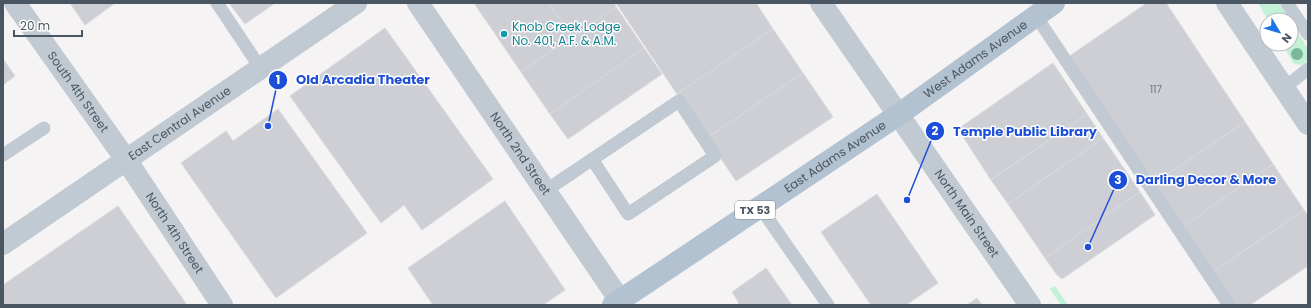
<svg xmlns="http://www.w3.org/2000/svg" width="1311" height="308" viewBox="0 0 1311 308" font-family="Poppins,sans-serif">
  <rect width="100%" height="100%" fill="#f5f3f3"/>
  <g fill="#c3f1d5">
    <polygon points="1258,3 1279,3 1290,20 1268,20"/>
    <polygon points="1291,22 1308,49 1308,60 1302,65 1294,64 1282,44 1291,44"/>
    <polygon points="1055,286 1068,305 1061,305 1050,289"/>
  </g>
  <g fill="#cdcfd5" stroke="#d7d9de">
    <polygon points="70,3 115,3 85,25"/>
    <polygon points="229,3 275,3 245,24"/>
    <polygon points="474,3 549,3 572,37 521,72"/>
    <polygon points="549,3 614,3 616,7 572,37"/>
    <polygon points="616,3 756,3 773,29 677,94"/>
    <polygon points="1147,3 1166,3 1245,122 1153,184 1068,57"/>
    <polygon points="616,7 644,48 550,114 521,72"/>
    <polygon points="385,28 493,179 422,230 404,205 381,223 290,96"/>
    <polygon points="773,29 803,73 707,138 677,94"/>
    <polygon points="644,48 662,74 568,139 550,114"/>
    <polygon points="3,59 15,76 3,85"/>
    <polygon points="1053,63 1087,114 991,180 958,129"/>
    <polygon points="803,73 833,117 736,181 707,138"/>
    <polygon points="278,109 367,233 276,298 181,163 226,131 233,141"/>
    <polygon points="1087,114 1103,138 1008,204 991,180"/>
    <polygon points="1245,122 1273,164 1182,227 1153,184"/>
    <polygon points="1103,138 1140,192 1045,258 1008,204"/>
    <polygon points="1273,164 1304,210 1213,272 1182,227"/>
    <polygon points="1140,192 1155,215 1062,279 1057,275 1045,258"/>
    <polygon points="877,194 938,283 906,305 871,305 821,232"/>
    <polygon points="505,201 565,290 543,305 433,305 408,268"/>
    <polygon points="118,206 187,305 3,305 3,285"/>
    <polygon points="1304,210 1308,216 1308,266 1250,305 1235,305 1213,272"/>
    <polygon points="766,268 792,305 736,305 739,303 732,292"/>
    <polygon points="977,298 982,305 967,305"/>
  </g>
  <g fill="none" stroke-linecap="round" stroke-linejoin="round">
    <g stroke="#c1cad2" stroke-width="13">
      <polyline points="217,3 261,69"/>
      <polyline points="1287,3 1308,34"/>
      <polyline points="1036,16 1229,305"/>
      <polyline points="1284,88 1308,69"/>
      <polyline points="3,155 44,128"/>
      <polyline points="545,191 679,101 715,156 628,214 592,159"/>
      <polyline points="760,207 828,305"/>
    </g>
    <g stroke="#c1cad2" stroke-width="22">
      <path id="s1" d="M15,3L127,161L222,305"/>
      <path id="s2" d="M418,3L623,305"/>
      <path id="s3" d="M821,3L1030,305"/>
      <polyline points="1227,3 1308,124"/>
      <path id="s4" d="M3,244L356,3"/>
    </g>
    <path stroke="#b3c2d1" stroke-width="22" id="s5" d="M613,305L898,115L1054,3"/>
  </g>
  <circle fill="#7bb799" cx="1297" cy="54" r="6"/>
  <circle fill="#0f9aa8" stroke="#fff" stroke-width="1.5" cx="504" cy="34" r="4"/>
  <g text-anchor="middle" stroke-width="3" stroke-linejoin="round" paint-order="stroke">
    <g font-size="10" fill="#6b747e">
      <text x="1156" y="93">117</text>
    </g>
    <rect fill="#fff" stroke="#808990" stroke-width="1" x="735" y="201" width="40" height="18" rx="3"/>
    <g font-size="11" font-weight="bold" fill="#4a5661">
      <text x="755" y="214">TX 53</text>
    </g>
    <g font-size="12" fill="#0d838f" stroke="#fff" text-anchor="start">
      <text x="512" y="31">Knob Creek Lodge<tspan x="512" dy="14">No. 401, A.F. &amp; A.M.</tspan></text>
    </g>
    <g font-size="12" fill="#4a5661" stroke="#fff">
      <text dy="4" stroke="none"><textPath href="#s5" startOffset="438">West Adams Avenue</textPath></text>
      <text dy="4" stroke="none"><textPath href="#s1" startOffset="109">South 4th Street</textPath></text>
      <text dy="4" stroke="none"><textPath href="#s4" startOffset="214">East Central Avenue</textPath></text>
      <text dy="4" stroke="none"><textPath href="#s2" startOffset="182">North 2nd Street</textPath></text>
      <text dy="4" stroke="none"><textPath href="#s5" startOffset="267">East Adams Avenue</textPath></text>
      <text dy="4" stroke="none"><textPath href="#s3" startOffset="256">North Main Street</textPath></text>
      <text dy="4" stroke="none"><textPath href="#s1" startOffset="280">North 4th Street</textPath></text>
    </g>
  </g>
  <path fill="none" stroke="#1d4ed8" stroke-width="1.5" d="M268 126L278 80M907 200L935 131M1088 247L1118 180"/>
  <g fill="#1d4ed8" stroke="#fff" stroke-width="1.5">
    <circle cx="268" cy="126" r="4"/>
    <circle cx="907" cy="200" r="4"/>
    <circle cx="1088" cy="247" r="4"/>
    <circle cx="278" cy="80" r="10"/>
    <circle cx="935" cy="131" r="10"/>
    <circle cx="1118" cy="180" r="10"/>
  </g>
  <g font-size="12" text-anchor="middle" font-weight="bold" fill="#fff">
    <text x="278" y="84">1</text>
    <text x="935" y="135">2</text>
    <text x="1118" y="184">3</text>
  </g>
  <g font-size="13" text-anchor="middle" font-weight="bold" fill="#1d4ed8" stroke="#fff" stroke-width="3" stroke-linejoin="round" paint-order="stroke">
    <text x="363" y="84">Old Arcadia Theater</text>
    <text x="1025" y="136">Temple Public Library</text>
    <text x="1206" y="184">Darling Decor &amp; More</text>
  </g>
  <rect width="1311" height="308" fill="none" stroke="#4a5661" stroke-width="8"/>
  <g transform="translate(1279 32) rotate(128)"><circle r="19" fill="#ffffff" stroke="#b7bbc0"/>
  <path d="M0-3L7 15L0 10L-7 15Z" fill="#1a73e8"/>
  <text y="-6" font-size="11" font-weight="bold" text-anchor="middle" fill="#4a5661">N</text>
  </g>
  <path d="M14 30v6h68v-6" fill="none" stroke="#4a5661" stroke-width="2"/>
  <text x="20" y="30" font-size="12" fill="#4a5661" stroke="#ffffff" stroke-width="3" paint-order="stroke">20 m</text>
</svg>
